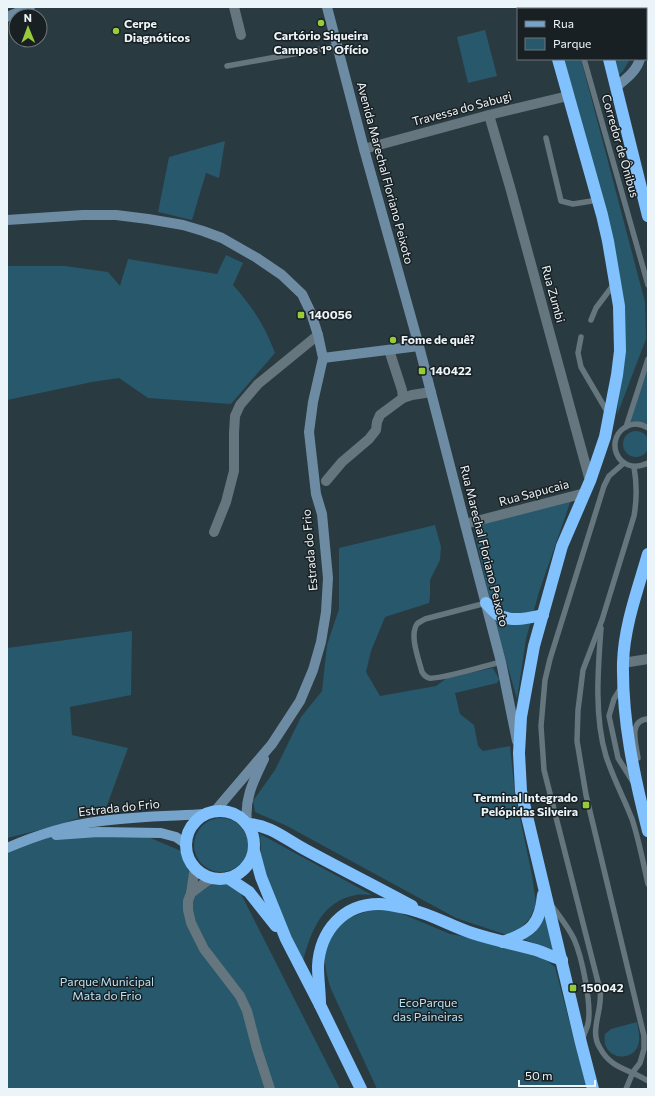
<svg xmlns="http://www.w3.org/2000/svg" width="655" height="1096" viewBox="0 0 655 1096" font-family="Commissioner,sans-serif">
  <rect width="100%" height="100%" fill="#2a3a41"/>
  <g fill="#27586c">
    <polygon points="485,30 497,76 468,83 457,37"/>
    <polygon points="561,59 581,59 645,302 646,339 617,415 625,325"/>
    <polygon points="614,59 630,59 623,71 617,77"/>
    <polygon points="225,141 219,178 206,173 192,220 158,212 169,157"/>
    <path d="M226,255L243,263L233,285C252,306 265,326 275,353L231,404L148,398L119,378L92,382L7,400V266H65L108,272L120,286L128,259L217,274Z"/>
    <polygon points="648,368 648,424 636,421 629,422"/>
    <circle cx="636" cy="444" r="13"/>
    <polygon points="571,500 539,592 526,639 517,699 493,615 473,525"/>
    <polygon points="435,525 441,547 440,560 430,580 430,596 429,603 385,617 371,651 366,672 380,696 436,686 447,678 493,668 499,679 497,683 455,693 460,714 474,725 478,746 483,751 510,746 515,794 532,875 536,904 530,918 518,931 507,935 456,918 287,826 255,812 253,801 275,770 301,717 322,691 327,645 339,609 339,548"/>
    <polygon points="132,631 131,695 70,707 72,735 128,748 106,808 56,826 7,838 7,648"/>
    <circle cx="221" cy="845" r="27"/>
    <path d="M260,834L372,895C367,895 361,894 356,895C322,901 311,931 303,961L284,924L259,857L261,849Z"/>
    <polygon points="146,836 188,854 192,864 183,905 186,923 198,948 238,998 266,1089 7,1089 7,844 36,837"/>
    <path d="M213,883C223,883 230,883 239,890L340,1089H274L249,1010L213,955L192,915L193,894Z"/>
    <path d="M370,910H393L450,934L468,937L541,956L555,967L587,1089H377L331,989C325,971 324,961 325,942L344,920Z"/>
    <polygon points="547,910 558,955 522,938"/>
    <path d="M637,1022C638,1028 640,1035 639,1041C636,1065 600,1060 605,1034L611,1029Z"/>
  </g>
  <g fill="none" stroke-linecap="round" stroke-linejoin="round">
    <g stroke="#65767e" stroke-width="5.5">
      <polyline points="571,7 571,9"/>
      <polyline points="584,59 648,285"/>
      <polyline points="227,66 337,46"/>
      <polyline points="546,138 561,201 573,204 598,200"/>
      <polyline points="591,320 596,308 614,284"/>
      <polyline points="581,337 578,353 581,367 608,413"/>
      <polyline points="626,427 648,359"/>
      <path d="M648,428C642,424 636,423 630,425C602,435 616,478 648,463"/>
      <path d="M624,463L609,476L604,486L550,659L545,680L541,726L544,770L600,990C602,1003 597,1015 596,1027C595,1034 596,1042 600,1048C611,1069 630,1069 648,1081"/>
      <path d="M486,603L425,619C422,621 419,622 417,624C409,635 419,660 422,672C424,675 425,677 429,678C441,680 487,665 501,662"/>
      <path d="M601,628C598,668 594,717 606,756C613,778 624,798 632,819C639,840 643,862 648,884"/>
      <polyline points="622,686 614,699 609,716 618,758 633,782"/>
      <path d="M638,758C636,744 628,720 648,719"/>
      <path d="M552,906C560,917 568,927 574,939C582,957 592,1005 588,1024C587,1028 584,1034 583,1038"/>
      <path d="M626,1089L633,1072L640,1063L644,1049V1036L586,795L577,741L578,710L583,670L602,620L634,516C637,499 637,484 634,467"/>
    </g>
    <g stroke="#65767e" stroke-width="10">
      <polyline points="234,7 241,35"/>
      <polyline points="489,115 510,187 590,481"/>
      <polyline points="364,149 489,115 568,96"/>
      <polyline points="389,350 402,390 403,398"/>
      <polyline points="326,481 342,462 369,439 376,430 377,422 380,415 403,398 412,395 431,392"/>
      <polyline points="465,524 585,493"/>
      <polyline points="214,532 226,502 234,471 234,433 235,416 240,405 258,384 318,335"/>
      <polyline points="623,663 648,659"/>
      <polyline points="214,878 207,881 191,893 188,901 188,910 191,923 204,949 240,996 247,1011 257,1049 270,1089"/>
      <polyline points="191,893 195,867"/>
    </g>
    <g stroke="#6d8ca4" stroke-width="10">
      <polyline points="327,7 364,149 419,346 465,524 501,662 517,741"/>
      <polyline points="638,7 638,9"/>
      <polyline points="7,17 30,7"/>
      <path d="M616,87C626,79 636,72 640,59"/>
      <polyline points="7,220 83,215 116,215 148,219 183,225 203,231 222,238 257,258 282,275 302,294 311,313 318,335 323,358 313,402 309,432 316,494 322,514 328,578 326,612 321,642 313,670 300,701 272,744 215,811"/>
      <polyline points="323,358 419,346"/>
      <path d="M247,823C244,798 254,780 264,759"/>
    </g>
    <g stroke="#76a3ca" stroke-width="10">
      <polyline points="56,835 98,832 161,833 176,837 186,844"/>
      <path d="M7,848C37,835 69,825 101,821C136,816 171,816 206,814"/>
    </g>
    <g stroke="#81c1fd" stroke-width="12">
      <polyline points="544,7 544,9"/>
      <polyline points="596,7 596,9"/>
      <polyline points="558,59 602,215 608,241 619,306 620,351 617,375 605,437 590,481 562,546 534,646 521,717 519,753 521,791 581,1043 593,1089"/>
      <polyline points="609,59 648,216"/>
      <path d="M648,554C638,589 624,626 623,663C622,720 634,776 648,831"/>
      <path d="M486,603C489,606 493,611 497,614C511,623 528,618 543,615"/>
      <circle cx="220" cy="845" r="34"/>
      <path d="M247,824C269,824 287,840 306,850C341,869 377,887 412,906"/>
      <polyline points="254,851 261,877 286,939 320,1005 361,1089"/>
      <polyline points="228,878 249,892 276,926"/>
      <path d="M503,942C531,932 540,925 543,895"/>
      <path d="M320,1005C320,992 318,979 318,966C320,931 343,904 379,904C389,904 400,907 409,909C431,914 451,926 472,933C493,940 515,944 536,950C545,953 553,957 562,960"/>
    </g>
  </g>
  <g fill="#96cc39" stroke="#192023" stroke-width="1.5">
    <circle cx="321" cy="23" r="4"/>
    <circle cx="116" cy="31" r="4"/>
    <rect x="297" y="311" width="8" height="8" rx="2"/>
    <circle cx="393" cy="340" r="4"/>
    <rect x="418" y="367" width="8" height="8" rx="2"/>
    <rect x="582" y="801" width="8" height="8" rx="2"/>
    <rect x="569" y="984" width="8" height="8" rx="2"/>
  </g>
  <g text-anchor="middle" stroke-width="3" stroke-linejoin="round" paint-order="stroke">
    <g font-size="12" font-weight="bold" fill="#ebf4f9" stroke="#192023" text-anchor="start">
      <text x="124" y="28">Cerpe<tspan x="124" dy="14">Diagnóticos</tspan></text>
      <text x="321" y="40" text-anchor="middle">Cartório Siqueira<tspan x="321" dy="14">Campos 1° Ofício</tspan></text>
      <text x="309" y="319">140056</text>
      <text x="401" y="344">Fome de quê?</text>
      <text x="430" y="375">140422</text>
      <text x="578" y="802" text-anchor="end">Terminal Integrado<tspan x="578" dy="14">Pelópidas Silveira</tspan></text>
      <text x="581" y="992">150042</text>
    </g>
    <g font-size="12" fill="#ebf4f9" stroke="#192023">
      <text transform="translate(462 109) rotate(-15)" y="4">Travessa do Sabugi</text>
      <text transform="translate(620 146) rotate(74)" y="4">Corredor de Ônibus</text>
      <text transform="translate(385 173) rotate(75)" y="4">Avenida Marechal Floriano Peixoto</text>
      <text transform="translate(553 294) rotate(75)" y="4">Rua Zumbi</text>
      <text transform="translate(534 493) rotate(-15)" y="4">Rua Sapucaia</text>
      <text transform="translate(484 546) rotate(76)" y="4">Rua Marechal Floriano Peixoto</text>
      <text transform="translate(310 550) rotate(-95)" y="4">Estrada do Frio</text>
      <text transform="translate(119 808) rotate(-6)" y="4">Estrada do Frio</text>
    </g>
    <g font-size="12" fill="#b8e1f4" stroke="#192023">
      <text x="107" y="986">Parque Municipal<tspan x="107" dy="14">Mata do Frio</tspan></text>
      <text x="428" y="1007">EcoParque<tspan x="428" dy="14">das Paineiras</tspan></text>
    </g>
  </g>
  <rect width="655" height="1096" fill="none" stroke="#ebf4f9" stroke-width="16"/>
  <rect x="517" y="8" width="130" height="52" fill="#192023" stroke="#6d7579"/>
  <rect x="525" y="21" width="20" height="6" fill="#76a3ca" stroke="#6d7579"/>
  <text x="553" y="28" font-size="12" fill="#ebf4f9">Rua</text>
  <rect x="525" y="38" width="20" height="12" fill="#27586c" stroke="#6d7579"/>
  <text x="553" y="48" font-size="12" fill="#ebf4f9">Parque</text>
  <g transform="translate(28 28) rotate(359)"><circle r="19" fill="#192023" stroke="#6d7579"/>
  <path d="M0-3L7 15L0 10L-7 15Z" fill="#96cc39"/>
  <text y="-6" font-size="11" font-weight="bold" text-anchor="middle" fill="#ebf4f9">N</text>
  </g>
  <path d="M519 1080v6h76v-6" fill="none" stroke="#ebf4f9" stroke-width="2"/>
  <text x="525" y="1080" font-size="12" fill="#ebf4f9" stroke="#192023" stroke-width="3" paint-order="stroke">50 m</text>
</svg>
